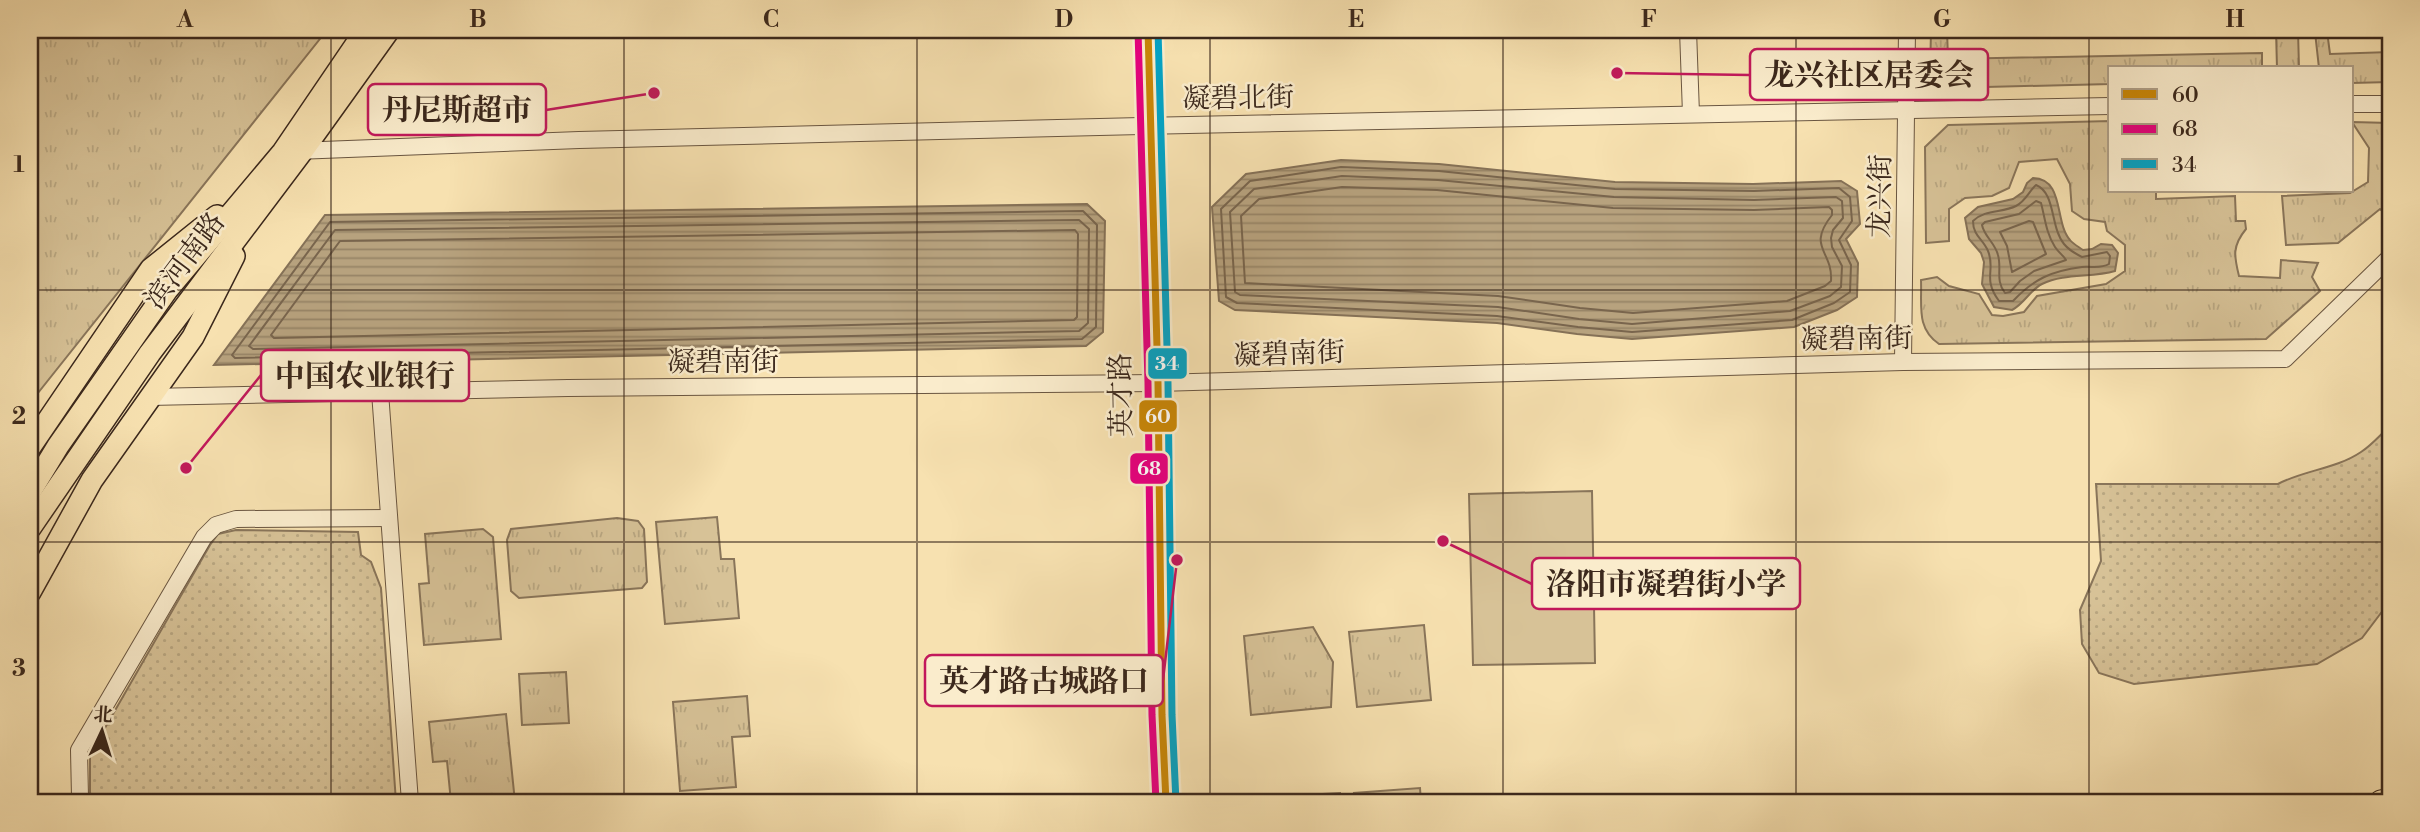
<svg xmlns="http://www.w3.org/2000/svg" width="2420" height="832" viewBox="0 0 2420 832" font-family="'Libre Bodoni','Noto Serif SC',serif">
  <defs>
    <pattern id="grass-tufts" width="24" height="20" patternUnits="userSpaceOnUse" patternTransform="scale(1.75)"><rect width="24" height="20" fill="#d7c297"/><path d="M3 7l-1-3M5 7V3M7 7l1-3M15 17l-1-3M17 17v-4M19 17l1-3" fill="none" stroke="#b9a782"/></pattern>
    <pattern id="garden-dots" width="8" height="8" patternUnits="userSpaceOnUse" patternTransform="scale(1.75)"><rect width="8" height="8" fill="#d7c297"/><path d="M2 2h.1M6 6h.1" fill="none" stroke="#b9a782" stroke-width="1.8" stroke-linecap="round"/></pattern>
    <pattern id="water-rules" width="6" height="5" patternUnits="userSpaceOnUse" patternTransform="scale(1.75)"><rect width="6" height="5" fill="#b7a27e"/><path d="M0 2.5h6" fill="none" stroke="#968466"/></pattern>
  </defs>
  <rect width="100%" height="100%" fill="#f7e1b0"/>
  <filter id="stains"><feTurbulence type="fractalNoise" baseFrequency=".00286" numOctaves="4"/><feColorMatrix values="0 0 0 0 .2 0 0 0 0 .09 0 0 0 0 .02 0 0 0 .5 -.17"/></filter>
  <radialGradient id="worn" r=".72"><stop offset=".6" stop-color="#630" stop-opacity="0"/><stop offset="1" stop-color="#630" stop-opacity=".3"/></radialGradient>
  <g fill="url(#grass-tufts)" stroke="#89755a" stroke-width="2">
    <polygon points="30,30 327,30 30,403"/>
    <polygon points="1931,30 1947,30 1948,59 2262,53 2262,68 2110,68 2110,84 1946,88 1930,77"/>
    <polygon points="2276,30 2298,30 2299,68 2277,68"/>
    <polygon points="2327,31 2330,54 2390,52 2390,82 2352,83 2352,68 2319,68 2315,32"/>
    <path d="M2110,121V191H2156V199L2235,196L2236,221H2245L2246,229C2232,246 2234,256 2239,276L2280,278L2281,260L2318,263L2312,277L2320,291L2266,339L1939,344C1916,328 1922,306 1921,280L1937,277L1949,286L1979,294L1992,315L2003,316L2024,312L2037,296L2106,284L2125,271V245L2107,231L2105,222L2084,219L2072,211L2070,184L2057,159L2019,162L2009,188L1992,196L1965,198L1949,209V241L1926,243L1925,147L1948,125Z"/>
    <polygon points="2352,122 2390,123 2390,218 2380,209 2338,243 2286,245 2282,196 2350,193 2368,182 2369,148"/>
    <polygon points="717,517 721,559 734,559 739,618 665,624 656,522"/>
    <polygon points="617,518 638,521 644,529 647,582 642,588 519,598 511,591 507,540 511,529"/>
    <polygon points="483,529 493,537 501,639 424,645 419,584 429,583 425,534"/>
    <polygon points="1424,625 1431,700 1357,707 1349,632"/>
    <polygon points="1313,627 1333,662 1331,707 1251,715 1244,636"/>
    <polygon points="566,672 569,723 522,725 519,674"/>
    <polygon points="747,696 750,736 732,737 736,787 680,791 673,702"/>
    <polygon points="506,714 515,802 451,802 447,761 433,762 429,722"/>
    <polygon points="1420,788 1421,802 1355,802 1354,793"/>
    <polygon points="1340,793 1340,802 1266,802 1265,797"/>
  </g>
  <g fill="url(#garden-dots)" stroke="#89755a" stroke-width="2">
    <path d="M2390,426V601L2362,638L2317,664L2134,684L2099,673L2082,644L2080,610L2101,561L2096,484H2278C2304,470 2336,469 2361,452C2372,445 2381,434 2390,426Z"/>
    <polygon points="236,530 358,532 361,555 371,562 381,588 396,802 99,802 90,793 90,754 210,545 218,534"/>
  </g>
  <polygon fill="#d7c297" stroke="#89755a" stroke-width="2" points="1592,491 1595,663 1473,665 1469,494"/>
  <g fill="url(#water-rules)" stroke="#857157" stroke-width="2">
    <polygon points="1341,160 1439,164 1615,182 1753,184 1841,181 1857,191 1860,224 1846,239 1858,263 1857,297 1837,310 1794,327 1632,339 1577,334 1497,323 1235,310 1219,301 1212,207 1246,174"/>
    <path d="M2033,178C2065,179 2054,222 2070,240C2073,244 2079,247 2083,250L2092,249L2101,244L2112,245L2118,253L2115,271C2091,278 2065,273 2042,284C2030,290 2024,304 2012,310L1994,307L1982,284L1984,262L1981,253L1969,239L1965,218L1978,207L2013,199L2023,192L2027,183Z"/>
    <polygon points="1087,204 1105,221 1103,332 1086,346 214,365 325,215"/>
  </g>
  <g fill="none" stroke-linecap="round" stroke-linejoin="round">
    <g stroke="#79654d" stroke-width="2">
      <polygon points="1341,167 1439,171 1615,189 1754,191 1839,188 1850,197 1852,221 1839,240 1851,265 1850,292 1834,303 1792,320 1632,332 1578,327 1497,316 1237,303 1226,297 1221,209 1250,181"/>
      <polygon points="1342,176 1438,180 1614,197 1754,200 1836,197 1842,201 1843,218 1833,230 1831,238 1832,247 1842,266 1841,287 1830,296 1790,311 1632,324 1579,319 1498,307 1240,295 1235,292 1230,212 1254,189"/>
      <path d="M2036,185C2056,193 2050,227 2064,244C2068,249 2076,254 2082,257L2107,252L2110,256L2109,264C2101,269 2091,266 2082,267C2051,271 2034,279 2013,301H1999C1982,278 1996,270 1988,251C1983,239 1973,236 1973,221C1985,209 2002,213 2016,206C2026,201 2029,191 2036,185Z"/>
      <path d="M1342,187L1437,190L1613,208L1754,210L1829,207L1832,210V215C1806,248 1833,250 1831,281L1825,286L1787,301L1633,313L1580,308L1498,296L1245,283L1241,216L1259,199Z"/>
      <path d="M2036,201L2041,203C2045,218 2046,233 2055,247C2059,253 2063,255 2066,260L2034,271L2020,281L2010,292L2005,293C1995,280 2002,269 1998,255C1995,243 1984,236 1982,225L1985,222L2019,214Z"/>
      <polygon points="1083,211 1097,225 1096,327 1082,339 235,358 232,355 330,222"/>
      <polygon points="1079,220 1089,229 1088,323 1079,331 253,349 249,346 335,230"/>
      <polygon points="2029,221 2033,222 2046,254 2012,272 2007,246 2000,232"/>
      <polygon points="1075,230 1078,234 1077,317 1074,320 274,338 271,335 340,241"/>
    </g>
    <defs>
      <g id="minor">
        <polyline points="1688,30 1691,114"/>
        <polyline points="2352,104 2390,104"/>
        <polyline points="296,151 579,140 1141,126 2110,106"/>
        <polyline points="1903,362 1907,30"/>
        <polyline points="380,392 410,802"/>
        <polyline points="149,397 568,388 1158,383 1903,362 2285,359 2390,257"/>
        <polyline points="85,802 80,797 79,750 204,537 216,525 236,519 389,518"/>
      </g>
      <g id="major">
        <polyline points="1148,30 1158,383 1162,715 1166,802"/>
        <polyline points="30,447 151,269 217,216"/>
        <polyline points="30,492 58,446 167,290 283,152 366,30"/>
        <polyline points="30,528 150,353 303,150 389,30"/>
        <polyline points="30,592 92,480 193,337 234,256"/>
      </g>
      <polyline id="highway" points="2381,802 2390,800"/>
    </defs>
    <use href="#minor" stroke="#6a5641" stroke-width="18"/>
    <use href="#major" stroke="#3b281c" stroke-width="24"/>
    <use href="#highway" stroke="#3b281c" stroke-width="25"/>
    <use href="#minor" stroke="#faeccc" stroke-width="16"/>
    <use href="#major" stroke="#f7e1b0" stroke-width="21"/>
    <use href="#highway" stroke="#f7e1b0" stroke-width="23"/>
    <defs>
      <polyline id="bus-1" points="1148,30 1158,383 1162,715 1166,802"/>
      <polyline id="bus-2" points="1138,30 1148,383 1152,715 1156,802"/>
      <polyline id="bus-3" points="1158,30 1168,383 1172,715 1176,802"/>
    </defs>
    <use href="#bus-1" stroke="#faeccc" stroke-width="12"/>
    <use href="#bus-2" stroke="#faeccc" stroke-width="12"/>
    <use href="#bus-3" stroke="#faeccc" stroke-width="12"/>
    <use href="#bus-1" stroke="#c88607" stroke-width="7"/>
    <use href="#bus-2" stroke="#e5007d" stroke-width="7"/>
    <use href="#bus-3" stroke="#03a3c5" stroke-width="7"/>
  </g>
  <path fill="none" stroke="#3b281c" stroke-width="2" stroke-opacity="0.55" d="M331,30V802M624,30V802M917,30V802M1210,30V802M1503,30V802M1796,30V802M2089,30V802M30,290H2390M30,542H2390"/>
  <g text-anchor="middle" stroke-width="5" stroke-linejoin="round" paint-order="stroke">
    <g font-size="28" fill="#3b281c" stroke="#faeccc">
      <text transform="translate(1238 97) rotate(-1)" y="10">凝碧北街</text>
      <text transform="translate(1879 196) rotate(-89)" y="10">龙兴街</text>
      <text transform="translate(184 260) rotate(-53)" y="10">滨河南路</text>
      <text transform="translate(1856 338) rotate(-1)" y="10">凝碧南街</text>
      <text transform="translate(1289 353) rotate(-2)" y="10">凝碧南街</text>
      <text x="723" y="371">凝碧南街</text>
      <text transform="translate(1120 395) rotate(-91)" y="10">英才路</text>
    </g>
  </g>
  <path fill="none" stroke="#c2185b" stroke-width="2.5" d="M1617 73L1750 75M654 93L546 110M186 468L261 375M1443 541L1532 584M1177 560L1163 680"/>
  <g fill="#c2185b" stroke="#faeccc" stroke-width="2.5">
    <circle cx="1617" cy="73" r="7"/>
    <circle cx="654" cy="93" r="7"/>
    <circle cx="186" cy="468" r="7"/>
    <circle cx="1443" cy="541" r="7"/>
    <circle cx="1177" cy="560" r="7"/>
  </g>
  <g fill="#faeccc" stroke="#c2185b" stroke-width="2.5">
    <rect x="1750" y="49" width="238" height="51" rx="7"/>
    <rect x="368" y="84" width="178" height="51" rx="7"/>
    <rect x="261" y="350" width="208" height="51" rx="7"/>
    <rect x="1532" y="558" width="268" height="51" rx="7"/>
    <rect x="925" y="655" width="238" height="51" rx="7"/>
  </g>
  <g font-size="30" text-anchor="middle" font-weight="bold" fill="#3b281c">
    <text x="1869" y="85">龙兴社区居委会</text>
    <text x="457" y="120">丹尼斯超市</text>
    <text x="365" y="386">中国农业银行</text>
    <text x="1666" y="594">洛阳市凝碧街小学</text>
    <text x="1044" y="691">英才路古城路口</text>
  </g>
  <g stroke="#faeccc" stroke-width="2.5">
    <rect x="1147" y="347" width="41" height="33" rx="7" fill="#03a3c5"/>
    <rect x="1138" y="399" width="40" height="34" rx="7" fill="#c88607"/>
    <rect x="1129" y="452" width="40" height="33" rx="7" fill="#e5007d"/>
  </g>
  <g font-size="19" text-anchor="middle" font-weight="bold" fill="#fff">
    <text x="1167" y="370">34</text>
    <text x="1158" y="423">60</text>
    <text x="1149" y="475">68</text>
  </g>
  <rect width="2420" height="832" fill="none" stroke="#f7e1b0" stroke-width="77"/>
  <rect x="2108" y="66" width="245" height="126" fill="#faeccc" stroke="#ae9e86" stroke-width="2"/>
  <rect x="2122" y="89" width="35" height="10" fill="#c88607" stroke="#ae9e86" stroke-width="2"/>
  <text x="2172" y="102" font-size="21" fill="#3b281c">60</text>
  <rect x="2122" y="124" width="35" height="10" fill="#e5007d" stroke="#ae9e86" stroke-width="2"/>
  <text x="2172" y="136" font-size="21" fill="#3b281c">68</text>
  <rect x="2122" y="159" width="35" height="10" fill="#03a3c5" stroke="#ae9e86" stroke-width="2"/>
  <text x="2172" y="172" font-size="21" fill="#3b281c">34</text>
  <g transform="translate(102 731) rotate(4)" stroke="#faeccc" stroke-width="5" paint-order="stroke">
  <path d="M0-5L12 26L0 18L-12 26Z" fill="#3b281c"/>
  <text y="-10" font-size="19" font-weight="bold" text-anchor="middle" fill="#3b281c">北</text>
  </g>
  <rect x="38" y="38" width="2344" height="756" fill="none" stroke="#3b281c" stroke-width="2.5"/>
  <g font-size="23" text-anchor="middle" font-weight="bold" fill="#3b281c">
    <text x="185" y="27">A</text>
    <text x="478" y="27">B</text>
    <text x="771" y="27">C</text>
    <text x="1064" y="27">D</text>
    <text x="1356" y="27">E</text>
    <text x="1649" y="27">F</text>
    <text x="1942" y="27">G</text>
    <text x="2235" y="27">H</text>
    <text x="19" y="172">1</text>
    <text x="19" y="424">2</text>
    <text x="19" y="676">3</text>
  </g>
  <rect width="100%" height="100%" filter="url(#stains)"/>
  <rect width="100%" height="100%" fill="url(#worn)"/>
</svg>
